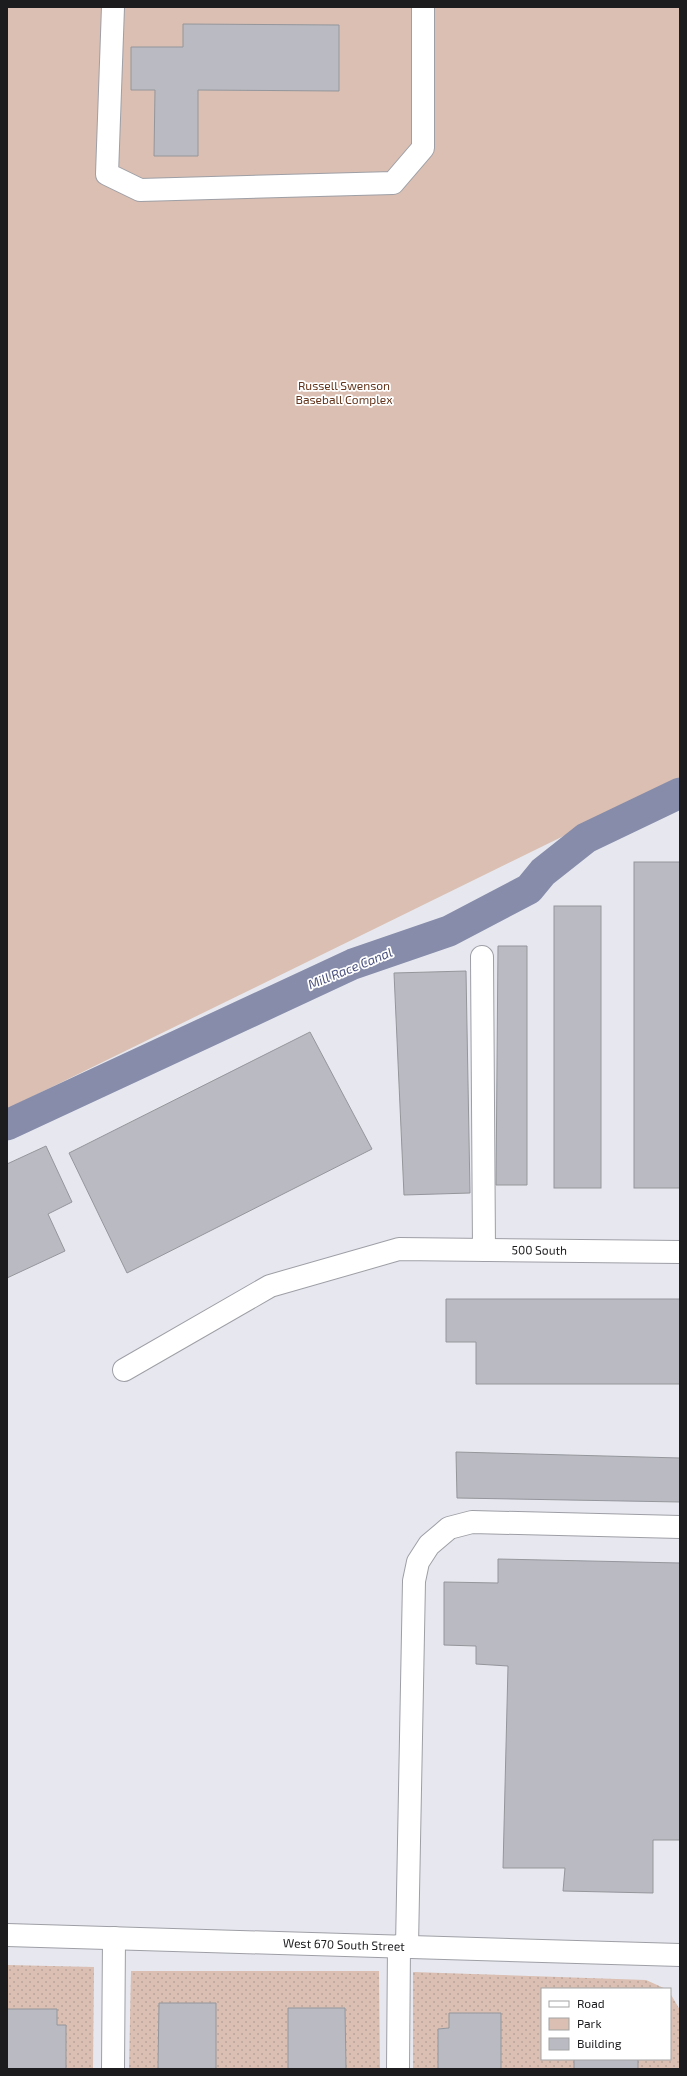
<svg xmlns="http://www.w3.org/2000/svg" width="687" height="2076" viewBox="0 0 687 2076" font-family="'Exo 2',sans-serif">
  <defs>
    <pattern id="grass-dots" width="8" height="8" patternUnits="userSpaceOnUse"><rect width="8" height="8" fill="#dabfb2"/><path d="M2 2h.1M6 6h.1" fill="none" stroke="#baa499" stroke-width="1.8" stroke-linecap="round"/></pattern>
  </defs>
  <rect width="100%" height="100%" fill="#e7e8ef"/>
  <g fill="url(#grass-dots)">
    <polygon points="7,1965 94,1967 93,2069 7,2069"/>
    <polygon points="131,1971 379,1971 380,2069 346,2069 345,2008 288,2008 288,2069 216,2069 216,2003 159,2003 158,2069 129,2069"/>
    <polygon points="413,1972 646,1980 666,1989 542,1989 542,2059 574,2059 574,2069 501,2069 500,2013 449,2013 449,2028 438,2029 438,2069 413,2069"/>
    <polygon points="670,1993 680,2010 680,2069 638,2069 638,2059 670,2059"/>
  </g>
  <polygon fill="#dabfb2" points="7,7 680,7 680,779 7,1109"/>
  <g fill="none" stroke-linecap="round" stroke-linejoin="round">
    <polyline stroke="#868caa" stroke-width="31" points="7,1125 353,964 449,931 529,889 543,872 586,838 680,793"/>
  </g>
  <g fill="#babbc2" stroke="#94969c">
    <polygon points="183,24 339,25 339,91 198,90 198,156 154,156 155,90 131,90 131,47 183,47"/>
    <rect x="634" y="862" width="46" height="326"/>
    <rect x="554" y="906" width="47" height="282"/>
    <polygon points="498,946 527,946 527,1185 496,1185"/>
    <polygon points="466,971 470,1193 404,1195 394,973"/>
    <polygon points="310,1032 372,1149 127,1273 69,1153"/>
    <polygon points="46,1146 72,1202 48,1214 65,1251 7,1278 7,1164"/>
    <polygon points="446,1299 680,1299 680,1384 476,1384 476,1342 446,1342"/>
    <polygon points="456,1452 680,1458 680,1502 457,1498"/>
    <polygon points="498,1559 680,1563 680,1840 653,1840 653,1893 563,1891 565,1868 503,1868 508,1666 476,1664 476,1646 444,1645 444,1582 498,1583"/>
    <polygon points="159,2003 216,2003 216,2069 158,2069"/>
    <polygon points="288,2008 345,2008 346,2069 288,2069"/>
    <polygon points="7,2009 57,2009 57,2025 66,2025 66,2069 7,2069"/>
    <polygon points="449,2013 501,2013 501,2069 438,2069 438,2029 449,2028"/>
    <rect x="574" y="2059" width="64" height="10"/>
  </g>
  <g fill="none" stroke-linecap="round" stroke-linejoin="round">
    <defs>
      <g id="minor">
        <polyline points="113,7 107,174 140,190 393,183 423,148 423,7"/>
        <polyline points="482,957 484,1250"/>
        <path id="s1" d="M124,1370L270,1286L399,1249L680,1252"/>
        <path id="s2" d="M7,1935L680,1955"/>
        <polyline points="407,1946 414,1581 418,1562 429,1545 449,1528 472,1522 680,1527"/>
        <polyline points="113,2069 114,1938"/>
        <polyline points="398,2069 399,1946"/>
      </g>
    </defs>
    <use href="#minor" stroke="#9e9fa6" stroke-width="24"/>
    <use href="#minor" stroke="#fff" stroke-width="22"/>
  </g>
  <g text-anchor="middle" stroke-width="3.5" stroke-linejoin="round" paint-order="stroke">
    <g font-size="12" fill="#64351c" stroke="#fff">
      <text x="344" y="390">Russell Swenson<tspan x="344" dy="14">Baseball Complex</tspan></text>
    </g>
    <g font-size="12" fill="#1c1c1f" stroke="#fff">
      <text dy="4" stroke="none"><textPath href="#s1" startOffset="443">500 South</textPath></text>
      <text dy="4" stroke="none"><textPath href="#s2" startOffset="337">West 670 South Street</textPath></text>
    </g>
    <g font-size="13" font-style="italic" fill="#4c5280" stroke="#fff">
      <text transform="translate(350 968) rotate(-22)" y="5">Mill Race Canal</text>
    </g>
  </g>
  <rect width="687" height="2076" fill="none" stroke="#1c1c1f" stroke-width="16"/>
  <rect x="541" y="1988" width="130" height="72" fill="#ffffff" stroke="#a4a4a5"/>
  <rect x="549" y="2001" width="20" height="6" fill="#ffffff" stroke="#a4a4a5"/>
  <text x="577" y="2008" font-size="12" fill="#1c1c1f">Road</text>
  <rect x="549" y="2018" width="20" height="12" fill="#dabfb2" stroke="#a4a4a5"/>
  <text x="577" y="2028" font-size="12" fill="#1c1c1f">Park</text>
  <rect x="549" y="2038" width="20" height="12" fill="#babbc2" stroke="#a4a4a5"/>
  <text x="577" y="2048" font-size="12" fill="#1c1c1f">Building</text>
</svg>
